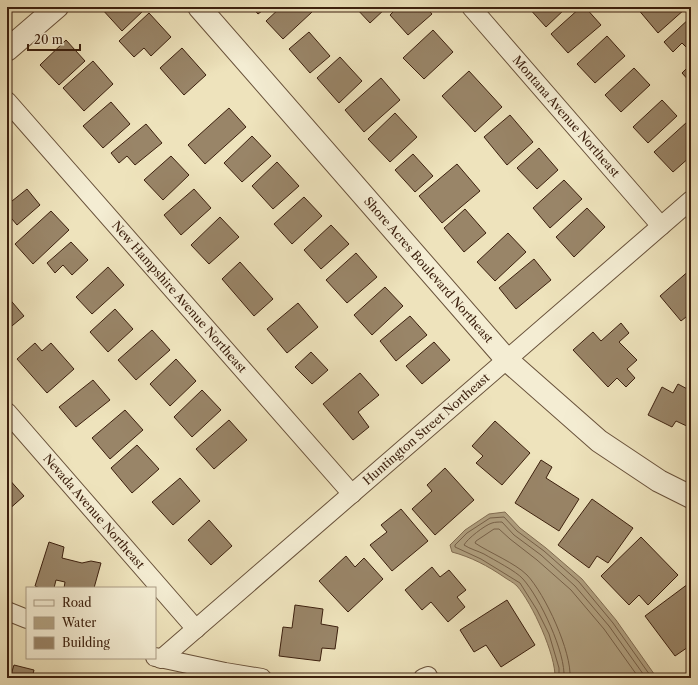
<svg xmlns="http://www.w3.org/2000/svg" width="698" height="685" viewBox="0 0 698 685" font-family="'Libre Caslon Text',serif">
  <rect width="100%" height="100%" fill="#eee3bc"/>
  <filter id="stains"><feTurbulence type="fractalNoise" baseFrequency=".005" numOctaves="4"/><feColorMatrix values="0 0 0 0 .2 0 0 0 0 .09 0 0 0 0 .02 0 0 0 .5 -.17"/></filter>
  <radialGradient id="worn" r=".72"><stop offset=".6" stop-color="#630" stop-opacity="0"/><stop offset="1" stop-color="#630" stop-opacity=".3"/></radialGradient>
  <path fill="#b1a181" stroke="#826d53" d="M505,512L520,528L546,548L582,579L616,620L657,678H555C556,655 532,603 517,586C513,582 508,580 504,577C488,566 471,557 452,552L450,545L465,530L489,514Z"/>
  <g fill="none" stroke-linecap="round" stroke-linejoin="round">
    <g stroke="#766048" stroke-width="1">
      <polyline points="559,678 559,668 549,634 537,610 520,583 481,559 455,547 455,545 467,533 490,518 504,517 517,531 544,551 579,582 613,623 652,678"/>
      <path d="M564,678C566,653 540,598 523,579C516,571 494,560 484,554C478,551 470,549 464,545C467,539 485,525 492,523C495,522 499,522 502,522L514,535L541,555L575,586L609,626L646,678"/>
      <path d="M570,678C572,652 545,594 527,575C515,563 490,553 475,543L476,541L494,529H499L510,539L537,560L571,590L604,629L639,678"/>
    </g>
  </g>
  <g fill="#998568" stroke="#3c200e">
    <polygon points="102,7 143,7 145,9 122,31 101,8"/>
    <polygon points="252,7 267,7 258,14"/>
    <polygon points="281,7 308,7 312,12 283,39 266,21"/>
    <polygon points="355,7 387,7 370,23"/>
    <polygon points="398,7 426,7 432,14 408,35 390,15"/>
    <polygon points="528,7 567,7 546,27"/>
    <polygon points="581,7 585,7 601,25 568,53 551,34"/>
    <polygon points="638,7 683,7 685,9 658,33 637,8"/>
    <polygon points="149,13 171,37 151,56 144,48 134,57 119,41"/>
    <polygon points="691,17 691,52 682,43 673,52 664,42"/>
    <polygon points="433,30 453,52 424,79 403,58"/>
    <polygon points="309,32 330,56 310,73 289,49"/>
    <polygon points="607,36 625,56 595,83 577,64"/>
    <polygon points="66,40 85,61 59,85 40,65"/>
    <polygon points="182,48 206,75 184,95 160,68"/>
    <polygon points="340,57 362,81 339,103 317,78"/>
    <polygon points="93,61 113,84 84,111 63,88"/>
    <polygon points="691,64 691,83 682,73"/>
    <polygon points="634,68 650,85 621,112 605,95"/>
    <polygon points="469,71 502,107 475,132 442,96"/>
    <polygon points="381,78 400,100 364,132 345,110"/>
    <polygon points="662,100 677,116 648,143 633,127"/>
    <polygon points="111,102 130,124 103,148 83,126"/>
    <polygon points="229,108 246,127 205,164 188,145"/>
    <polygon points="395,113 417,137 390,162 368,139"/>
    <polygon points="510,115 533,142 507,165 484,137"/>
    <polygon points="687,122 691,127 691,156 673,172 654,152"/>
    <polygon points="146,124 162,143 135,165 127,156 119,163 111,153"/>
    <polygon points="252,136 271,156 242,182 224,163"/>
    <polygon points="539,148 558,170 537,189 517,168"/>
    <polygon points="413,154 433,176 415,192 395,170"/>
    <polygon points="171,156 189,175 163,200 144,180"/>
    <polygon points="277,162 299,186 273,209 252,186"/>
    <polygon points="457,164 480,191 442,223 419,196"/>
    <polygon points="564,180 582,199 550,228 533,208"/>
    <polygon points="27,189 40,205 17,225 7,213 7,205"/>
    <polygon points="194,189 211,208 181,235 164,215"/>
    <polygon points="304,197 322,216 292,244 274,224"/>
    <polygon points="587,208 605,227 574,257 556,237"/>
    <polygon points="465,209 486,233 464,252 444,228"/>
    <polygon points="51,211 69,230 33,264 15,244"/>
    <polygon points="220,217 239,237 209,264 191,245"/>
    <polygon points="331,225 349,244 321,269 304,250"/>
    <polygon points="508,233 526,252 495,281 477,262"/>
    <polygon points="71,242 88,260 72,275 63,265 55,273 47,263"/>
    <polygon points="356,253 377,277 347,303 326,280"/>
    <polygon points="534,259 551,280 516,309 499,288"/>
    <polygon points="240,262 273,299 254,316 222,279"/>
    <polygon points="108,267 124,285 92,314 76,297"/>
    <polygon points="691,269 691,313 681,321 660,296"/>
    <polygon points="385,287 403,306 372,335 354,315"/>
    <polygon points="7,296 24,316 7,330"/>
    <polygon points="298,303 318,327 287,353 267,329"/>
    <polygon points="115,309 133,329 108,352 90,332"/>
    <polygon points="410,316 427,335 396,361 380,341"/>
    <polygon points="621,323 629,333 619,342 637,360 627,369 635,378 626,387 617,378 608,387 573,350 593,332 601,341"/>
    <polygon points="152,330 170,350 136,380 118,360"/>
    <polygon points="434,342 450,360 422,384 406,366"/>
    <polygon points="35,343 42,351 51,343 74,369 47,393 17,359"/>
    <polygon points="311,352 328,370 312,384 295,367"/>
    <polygon points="176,359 196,381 170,406 150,384"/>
    <polygon points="360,373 379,395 358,412 369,427 353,440 323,404"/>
    <polygon points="93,380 110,400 76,427 59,407"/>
    <polygon points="678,384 691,391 691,428 676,421 672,427 648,415 662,387 673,393"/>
    <polygon points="202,390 221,410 192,437 174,417"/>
    <polygon points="125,410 143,430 110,459 92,438"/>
    <polygon points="229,420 247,440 214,469 196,449"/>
    <polygon points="495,421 530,453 502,485 476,463 483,456 472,446"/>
    <polygon points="137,445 159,469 132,493 111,468"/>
    <polygon points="541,460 552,467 546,478 579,499 559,531 515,503"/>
    <polygon points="445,468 474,500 435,535 412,509 432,491 427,485"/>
    <polygon points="7,477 24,496 7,511"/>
    <polygon points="180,478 200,501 173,525 152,502"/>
    <polygon points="592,499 633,528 608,563 597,556 589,568 558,545"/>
    <polygon points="401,509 428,541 392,571 370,545 387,532 381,525"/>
    <polygon points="209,520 232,546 211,565 188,540"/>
    <polygon points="641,537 678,575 648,605 639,595 629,605 601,576"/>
    <polygon points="49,542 64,547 62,558 82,563 91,561 101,563 94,588 64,588 65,582 56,580 54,588 40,588 35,586"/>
    <polygon points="346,556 355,567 364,558 383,579 348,612 319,581"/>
    <polygon points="432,567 440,577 449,570 466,590 457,597 465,607 448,622 431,602 422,610 405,590"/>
    <polygon points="688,584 691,588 691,645 675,656 645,616"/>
    <polygon points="507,600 535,645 501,667 486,645 474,652 460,630"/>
    <polygon points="295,605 323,609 321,624 338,627 335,649 322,648 320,661 279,656 283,627 292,628"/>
    <polygon points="14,665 34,670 32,678 10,678"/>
  </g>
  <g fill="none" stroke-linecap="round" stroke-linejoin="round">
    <defs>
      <g id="minor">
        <path id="s1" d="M471,7L661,226"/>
        <path id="s2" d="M7,101L352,494"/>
        <path id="s3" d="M7,412L196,629"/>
        <polyline points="7,611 27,619"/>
        <polyline points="155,657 225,672 262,678"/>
        <path id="s4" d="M161,659L691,200"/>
        <polyline points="423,678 428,676"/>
      </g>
      <g id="tertiary">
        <path id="s5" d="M199,7L507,360L599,441L659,481L691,497"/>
        <polyline points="7,50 57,7"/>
      </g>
    </defs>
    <use href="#minor" stroke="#68513a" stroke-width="20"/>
    <use href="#tertiary" stroke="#68513a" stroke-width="24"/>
    <use href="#minor" stroke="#f4edd3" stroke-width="18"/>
    <use href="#tertiary" stroke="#f4edd3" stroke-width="22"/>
  </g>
  <g text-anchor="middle" stroke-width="3" stroke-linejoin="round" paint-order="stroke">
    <g font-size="12" fill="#3c200e" stroke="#f4edd3">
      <text dy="4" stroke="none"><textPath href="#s1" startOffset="145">Montana Avenue Northeast</textPath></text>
      <text dy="4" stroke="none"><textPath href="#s5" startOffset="349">Shore Acres Boulevard Northeast</textPath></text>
      <text dy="4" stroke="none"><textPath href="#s2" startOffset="261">New Hampshire Avenue Northeast</textPath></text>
      <text dy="4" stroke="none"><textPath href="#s4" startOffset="351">Huntington Street Northeast</textPath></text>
      <text dy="4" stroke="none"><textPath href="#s3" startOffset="132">Nevada Avenue Northeast</textPath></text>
    </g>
  </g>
  <rect width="698" height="685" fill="none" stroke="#eee3bc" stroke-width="24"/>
  <rect x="8" y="8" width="682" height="669" fill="none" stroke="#3c200e" stroke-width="2"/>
  <rect x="12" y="12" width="674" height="661" fill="none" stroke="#3c200e"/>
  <rect x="26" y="587" width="130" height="72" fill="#f4edd3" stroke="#aa9b84"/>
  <rect x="34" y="600" width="20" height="6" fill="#f4edd3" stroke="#aa9b84"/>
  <text x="62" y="607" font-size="12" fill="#3c200e">Road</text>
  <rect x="34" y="617" width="20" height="12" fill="#b1a181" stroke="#aa9b84"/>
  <text x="62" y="627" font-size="12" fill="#3c200e">Water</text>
  <rect x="34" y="637" width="20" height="12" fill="#998568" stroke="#aa9b84"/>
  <text x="62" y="647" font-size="12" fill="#3c200e">Building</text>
  <path d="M28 44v6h52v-6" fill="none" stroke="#3c200e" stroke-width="2"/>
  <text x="34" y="44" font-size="12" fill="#3c200e" stroke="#f4edd3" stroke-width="3" paint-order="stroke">20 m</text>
  <rect width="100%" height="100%" filter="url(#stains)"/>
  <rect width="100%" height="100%" fill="url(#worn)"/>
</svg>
